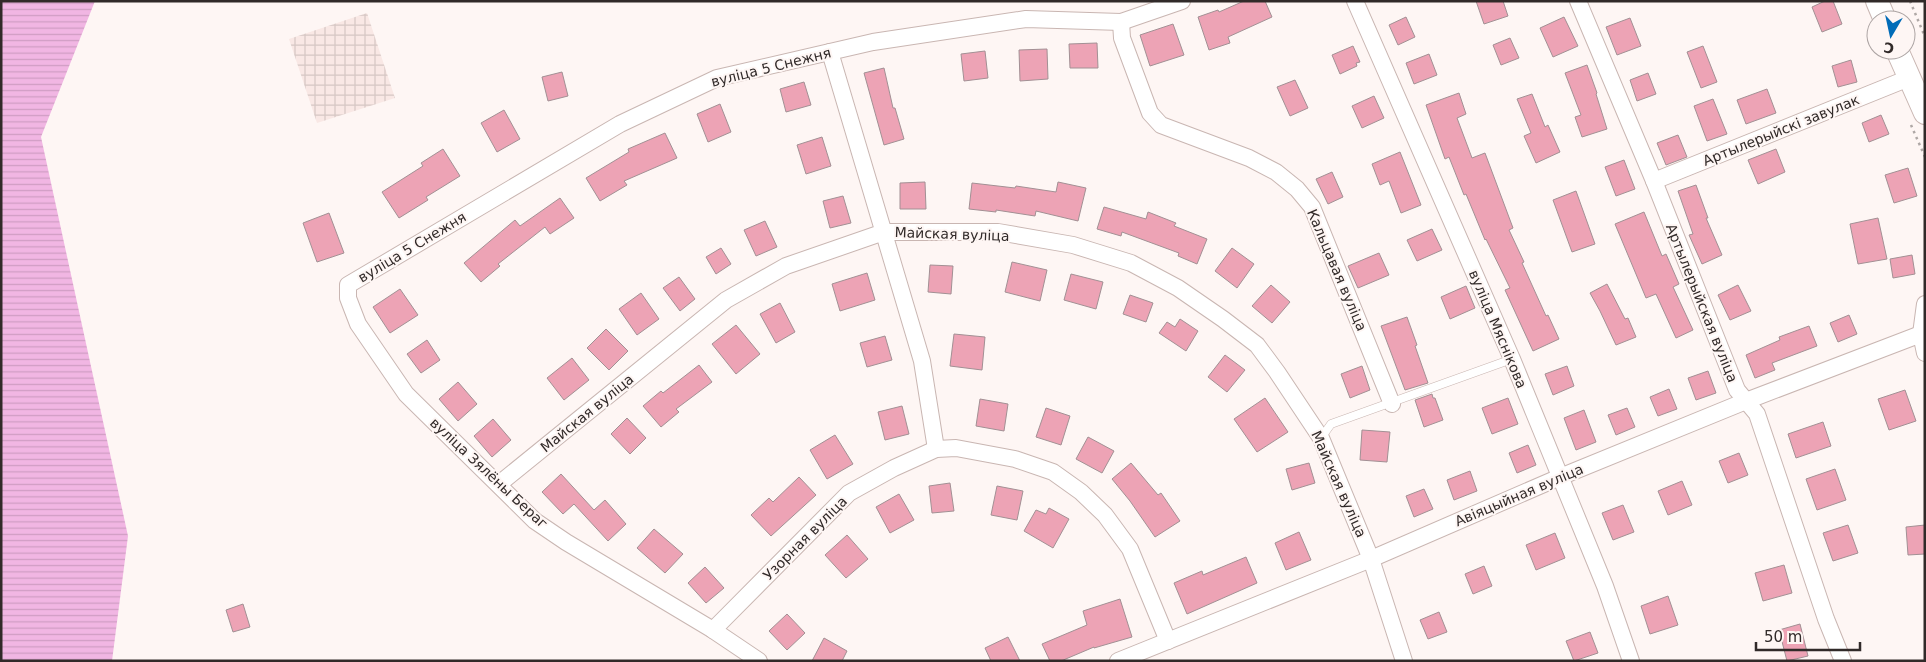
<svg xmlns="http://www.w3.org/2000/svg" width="1926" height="662" viewBox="0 0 1926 662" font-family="'DejaVu Sans',sans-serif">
  <defs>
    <pattern id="industrial-grid" width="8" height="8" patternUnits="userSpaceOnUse" patternTransform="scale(1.25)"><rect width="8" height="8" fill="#f9e8e5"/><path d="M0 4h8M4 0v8" fill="none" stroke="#d6c7c4"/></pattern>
    <pattern id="water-rules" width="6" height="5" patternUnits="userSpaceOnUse" patternTransform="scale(1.25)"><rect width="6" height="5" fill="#f1b6e3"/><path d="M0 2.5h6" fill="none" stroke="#cf9dc3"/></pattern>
  </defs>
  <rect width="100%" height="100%" fill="#fef6f4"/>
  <polygon fill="url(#industrial-grid)" points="367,13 395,98 317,123 289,39"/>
  <polygon fill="url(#water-rules)" points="1,1 95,1 41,137 128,536 112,661 1,661"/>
  <g fill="#eda3b5" stroke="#a29094">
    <polygon points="1244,1 1265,1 1272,17 1228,37 1230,43 1209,50 1198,17 1218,10 1219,12"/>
    <polygon points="1476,1 1503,1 1508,16 1484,24"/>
    <polygon points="1825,1 1833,1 1842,24 1822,32 1812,7"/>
    <polygon points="1406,17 1415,37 1398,45 1389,25"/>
    <polygon points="1564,17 1578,46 1553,57 1540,28"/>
    <polygon points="1630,18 1641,46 1617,55 1606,27"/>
    <polygon points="1173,24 1184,55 1150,66 1140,35"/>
    <polygon points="1510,38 1519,58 1501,65 1493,45"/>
    <polygon points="1097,43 1098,68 1070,68 1069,44"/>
    <polygon points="1353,46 1360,62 1356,63 1357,66 1340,74 1332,55"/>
    <polygon points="1703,46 1717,82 1701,88 1687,52"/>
    <polygon points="1047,49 1048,79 1020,81 1019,50"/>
    <polygon points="985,51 988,78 964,81 961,54"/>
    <polygon points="1429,54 1437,75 1414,84 1406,63"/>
    <polygon points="1851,60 1857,82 1838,87 1832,66"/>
    <polygon points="1587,65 1597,93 1596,94 1607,129 1582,137 1575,117 1581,115 1565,73"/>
    <polygon points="884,68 893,108 895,108 904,139 884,145 864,73"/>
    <polygon points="562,72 568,96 548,101 542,77"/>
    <polygon points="1648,73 1656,94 1637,101 1630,80"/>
    <polygon points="1295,80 1308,108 1290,116 1277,87"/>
    <polygon points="804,82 811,105 786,112 780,89"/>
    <polygon points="1767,89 1776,113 1746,124 1737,100"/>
    <polygon points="1459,93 1466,114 1457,118 1472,158 1485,153 1513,228 1509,230 1524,262 1522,263 1546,316 1548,315 1559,339 1533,351 1505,290 1510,288 1486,239 1485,240 1466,194 1464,195 1449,157 1445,159 1426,105"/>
    <polygon points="1532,94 1545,127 1548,125 1560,152 1536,163 1524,136 1531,133 1517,99"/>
    <polygon points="1374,96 1384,118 1362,128 1352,106"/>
    <polygon points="1713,99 1727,134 1707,141 1694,106"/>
    <polygon points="720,104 731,132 708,142 697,114"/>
    <polygon points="504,110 520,139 497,152 481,123"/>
    <polygon points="1881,115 1889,134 1869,142 1862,123"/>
    <polygon points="665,133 677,158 624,181 627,185 600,201 586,178 629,152 628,149"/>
    <polygon points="1678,135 1687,157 1666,165 1657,143"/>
    <polygon points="822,137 831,166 806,174 797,145"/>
    <polygon points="443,149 460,176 426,197 428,200 399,218 382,192 423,166 421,163"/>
    <polygon points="1776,149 1785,172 1758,184 1748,160"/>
    <polygon points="1400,152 1421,205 1401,213 1389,181 1380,185 1372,164"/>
    <polygon points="1624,160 1635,189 1616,196 1605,167"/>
    <polygon points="1908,168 1917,196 1894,203 1885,175"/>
    <polygon points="1332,172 1343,197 1328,204 1316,179"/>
    <polygon points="925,182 926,209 900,209 900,183"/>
    <polygon points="1058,182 1086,188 1078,221 1036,211 1035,216 996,210 996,212 969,209 972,183 1015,188 1016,186 1056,192"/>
    <polygon points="1696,185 1708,218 1706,218 1722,255 1702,264 1689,235 1693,234 1678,191"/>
    <polygon points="1576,191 1595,244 1572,252 1553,200"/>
    <polygon points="843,196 851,223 830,228 823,201"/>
    <polygon points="560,198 574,218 550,234 545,227 498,264 500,266 481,282 464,263 515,220 520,226"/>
    <polygon points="1104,207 1146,219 1148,212 1176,223 1174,226 1207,239 1197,264 1178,256 1179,253 1122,232 1121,236 1097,229"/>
    <polygon points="1644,212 1662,256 1666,254 1679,284 1673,287 1693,330 1676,338 1656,294 1646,298 1615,224"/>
    <polygon points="329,213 344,253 317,262 303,223"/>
    <polygon points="1878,218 1887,259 1858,264 1850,224"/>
    <polygon points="765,221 777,247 756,256 744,230"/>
    <polygon points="1432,229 1442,250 1417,261 1407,240"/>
    <polygon points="721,248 731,264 716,274 706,257"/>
    <polygon points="1232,248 1254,264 1237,288 1215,271"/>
    <polygon points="1379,253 1389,275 1358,288 1348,266"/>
    <polygon points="1912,255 1915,274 1893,278 1890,259"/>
    <polygon points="1012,262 1047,270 1040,301 1005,292"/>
    <polygon points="930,265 953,266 951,294 928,292"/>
    <polygon points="867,273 875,300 840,311 832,284"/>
    <polygon points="1071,274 1103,282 1096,309 1064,300"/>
    <polygon points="679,277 695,299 680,311 663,288"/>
    <polygon points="1607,284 1625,319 1628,318 1636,337 1616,345 1600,311 1590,293"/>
    <polygon points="1271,285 1290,302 1272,323 1252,306"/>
    <polygon points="1738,285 1751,311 1730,320 1718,295"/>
    <polygon points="1466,286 1475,308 1450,319 1441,297"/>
    <polygon points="400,289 418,315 390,333 373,307"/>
    <polygon points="641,293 659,319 637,335 619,309"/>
    <polygon points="1130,295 1153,303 1146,322 1123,314"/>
    <polygon points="780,303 795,332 776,343 760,314"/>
    <polygon points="1849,315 1857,334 1838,342 1830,323"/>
    <polygon points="1407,317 1417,345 1415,346 1428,383 1405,390 1381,326"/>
    <polygon points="1180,319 1198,331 1186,351 1159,333 1167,322 1175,327"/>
    <polygon points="736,325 760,354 736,374 712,344"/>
    <polygon points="1809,326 1817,346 1772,363 1775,370 1755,378 1746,355 1780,340 1779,337"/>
    <polygon points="606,329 628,351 609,370 587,348"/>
    <polygon points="954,334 985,337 982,370 950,366"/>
    <polygon points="885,336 892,360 867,367 860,343"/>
    <polygon points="427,340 440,360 421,373 407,354"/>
    <polygon points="1225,355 1245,370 1227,392 1208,377"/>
    <polygon points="572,358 589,380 564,400 547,378"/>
    <polygon points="699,365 712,382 676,409 679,412 661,427 643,406 661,391 663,393"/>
    <polygon points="1362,366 1370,390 1350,398 1341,374"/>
    <polygon points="1567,366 1574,386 1553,395 1545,374"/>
    <polygon points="1708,371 1716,393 1696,400 1688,378"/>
    <polygon points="458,382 477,404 458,421 439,399"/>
    <polygon points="1669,389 1677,409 1658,416 1650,397"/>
    <polygon points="1905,390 1916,421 1889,430 1878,399"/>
    <polygon points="1432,394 1433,398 1435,398 1443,420 1424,427 1415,400"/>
    <polygon points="1265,398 1288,432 1257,452 1234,419"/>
    <polygon points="1508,398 1518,424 1492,434 1482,408"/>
    <polygon points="980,399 1008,404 1004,431 976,426"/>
    <polygon points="902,406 909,434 885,440 878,412"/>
    <polygon points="1046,408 1070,416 1061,445 1036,437"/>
    <polygon points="1627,408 1635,427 1616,435 1608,415"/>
    <polygon points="1584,410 1596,442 1576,450 1564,418"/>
    <polygon points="627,418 646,438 630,454 611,434"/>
    <polygon points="493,419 511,440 492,457 474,436"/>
    <polygon points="1823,422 1831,446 1796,458 1788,434"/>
    <polygon points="1362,430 1390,432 1387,462 1360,460"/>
    <polygon points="835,435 853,464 827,479 810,450"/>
    <polygon points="1088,437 1114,451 1102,473 1076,459"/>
    <polygon points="1528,445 1536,465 1517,473 1509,453"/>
    <polygon points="1739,453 1748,475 1728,483 1719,461"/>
    <polygon points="1131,463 1158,495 1161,493 1180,521 1155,537 1130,501 1112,479"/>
    <polygon points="1309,463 1315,483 1292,490 1286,469"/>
    <polygon points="1835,469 1846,500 1817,510 1806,479"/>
    <polygon points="1470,471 1477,491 1454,500 1447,480"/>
    <polygon points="561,474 594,510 605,500 626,524 608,541 574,504 563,514 542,492"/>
    <polygon points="799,477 816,495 771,536 751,515 769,498 773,502"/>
    <polygon points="1682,481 1692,505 1668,515 1658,491"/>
    <polygon points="950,483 954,511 932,513 929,486"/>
    <polygon points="997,486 1023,491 1017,520 991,515"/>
    <polygon points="1424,489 1433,509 1414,517 1406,496"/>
    <polygon points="899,494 914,520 890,533 876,507"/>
    <polygon points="1623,505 1634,532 1613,540 1602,513"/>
    <polygon points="1049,508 1069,519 1053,548 1024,531 1036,510 1046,514"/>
    <polygon points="1848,525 1858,553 1833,561 1823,533"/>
    <polygon points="1925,525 1925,554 1908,555 1906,527"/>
    <polygon points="654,529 683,554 665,573 637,548"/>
    <polygon points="1299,532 1311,560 1286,570 1275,543"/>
    <polygon points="1555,533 1565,558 1536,570 1526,545"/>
    <polygon points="847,535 868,559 846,578 825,555"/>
    <polygon points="1246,557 1257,583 1187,614 1174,583 1202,571 1203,575"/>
    <polygon points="1784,565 1792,593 1763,601 1755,573"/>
    <polygon points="1484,566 1492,586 1473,594 1465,574"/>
    <polygon points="705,567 724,588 706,603 688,583"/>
    <polygon points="1668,596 1678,625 1650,634 1641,606"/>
    <polygon points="1120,599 1132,637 1094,648 1094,647 1061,661 1050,661 1042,644 1087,625 1083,611"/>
    <polygon points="243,604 250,627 233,632 226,610"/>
    <polygon points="1439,612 1447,632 1428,639 1420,620"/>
    <polygon points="787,614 805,633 787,650 769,631"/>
    <polygon points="1800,624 1808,656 1787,661 1779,630"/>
    <polygon points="1590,632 1598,653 1574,661 1566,641"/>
    <polygon points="1008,637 1020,661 991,661 985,648"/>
    <polygon points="824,638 847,651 842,661 812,661"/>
  </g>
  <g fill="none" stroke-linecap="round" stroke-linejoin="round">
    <defs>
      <polyline id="service" points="1321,438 1331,424 1512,359"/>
      <g id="minor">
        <polyline points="1355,1 1512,359 1605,586 1631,661"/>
        <polyline points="1578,1 1654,181 1737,390 1757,414 1826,619 1843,661"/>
        <polyline points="1121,22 1122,38 1150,113 1161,125 1249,158 1276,172 1297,189 1312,207 1392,404"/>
        <polyline points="830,52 922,361 936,449"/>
        <polyline points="1654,181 1909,78"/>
        <polyline points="1925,304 1921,334 1925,353"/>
        <polyline points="499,484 726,300 786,266 884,232 998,232 1073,245 1131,263 1178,288 1223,319 1257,345 1277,372 1321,438 1371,559 1404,661"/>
        <polyline points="713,630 849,493 894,468 936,449 956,448 1015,459 1053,472 1081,492 1105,515 1130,549 1168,641"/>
        <polyline points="759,661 713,630 566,542 535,521 406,394 358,324 348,298 348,285 620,124 717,78 873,42 1026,19 1121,22 1182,1"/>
        <polyline points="1118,661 1371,559 1560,477 1746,401 1921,334"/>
      </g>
      <g id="secondary">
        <polyline points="1877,1 1885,20"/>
        <polyline points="1897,50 1925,113"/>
      </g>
    </defs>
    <use href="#service" stroke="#c9b6b2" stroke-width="9"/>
    <use href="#minor" stroke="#c9b6b2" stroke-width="18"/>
    <use href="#secondary" stroke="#c9b6b2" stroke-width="24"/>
    <g stroke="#afa8a6" stroke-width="2.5" stroke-dasharray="2.5 4" stroke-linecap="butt">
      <polyline points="1910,1 1925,37"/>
      <polyline points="1871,32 1876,43"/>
      <polyline points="1911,125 1925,157"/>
    </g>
    <use href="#service" stroke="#fff" stroke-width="8"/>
    <use href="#minor" stroke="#fff" stroke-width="16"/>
    <use href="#secondary" stroke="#fff" stroke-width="22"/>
  </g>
  <g text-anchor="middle" stroke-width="4" stroke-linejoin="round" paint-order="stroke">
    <g font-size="14" fill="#312a29" stroke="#fef6f4">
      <text transform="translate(771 67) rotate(-14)" y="5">вуліца 5 Снежня</text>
      <text transform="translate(1781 130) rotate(-22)" y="5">Артылерыйскі завулак</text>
      <text transform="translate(952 234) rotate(2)" y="5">Майская вуліца</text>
      <text transform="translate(412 247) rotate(-31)" y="5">вуліца 5 Снежня</text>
      <text transform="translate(1337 270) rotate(67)" y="5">Кальцавая вуліца</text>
      <text transform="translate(1702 303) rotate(68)" y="5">Артылерыйская вуліца</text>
      <text transform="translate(1498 329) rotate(67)" y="5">вуліца Мяснікова</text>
      <text transform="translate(587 413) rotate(-39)" y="5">Майская вуліца</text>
      <text transform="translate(489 473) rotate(43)" y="5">вуліца Зялёны Бераг</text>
      <text transform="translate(1339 484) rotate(66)" y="5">Майская вуліца</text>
      <text transform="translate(1519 495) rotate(-23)" y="5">Авіяцыйная вуліца</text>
      <text transform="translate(805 538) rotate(-45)" y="5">Узорная вуліца</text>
    </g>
  </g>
  <rect width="1926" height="662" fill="none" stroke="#312a29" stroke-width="5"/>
  <g transform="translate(1891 35) rotate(189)"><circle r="24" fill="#fef6f4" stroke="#aca4a3"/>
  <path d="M0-4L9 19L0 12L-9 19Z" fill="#016cb8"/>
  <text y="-8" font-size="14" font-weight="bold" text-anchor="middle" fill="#312a29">С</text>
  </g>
  <path d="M1756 642v8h104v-8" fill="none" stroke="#312a29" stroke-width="2.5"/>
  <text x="1764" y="642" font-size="15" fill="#312a29" stroke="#fef6f4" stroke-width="4" paint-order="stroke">50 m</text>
</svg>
